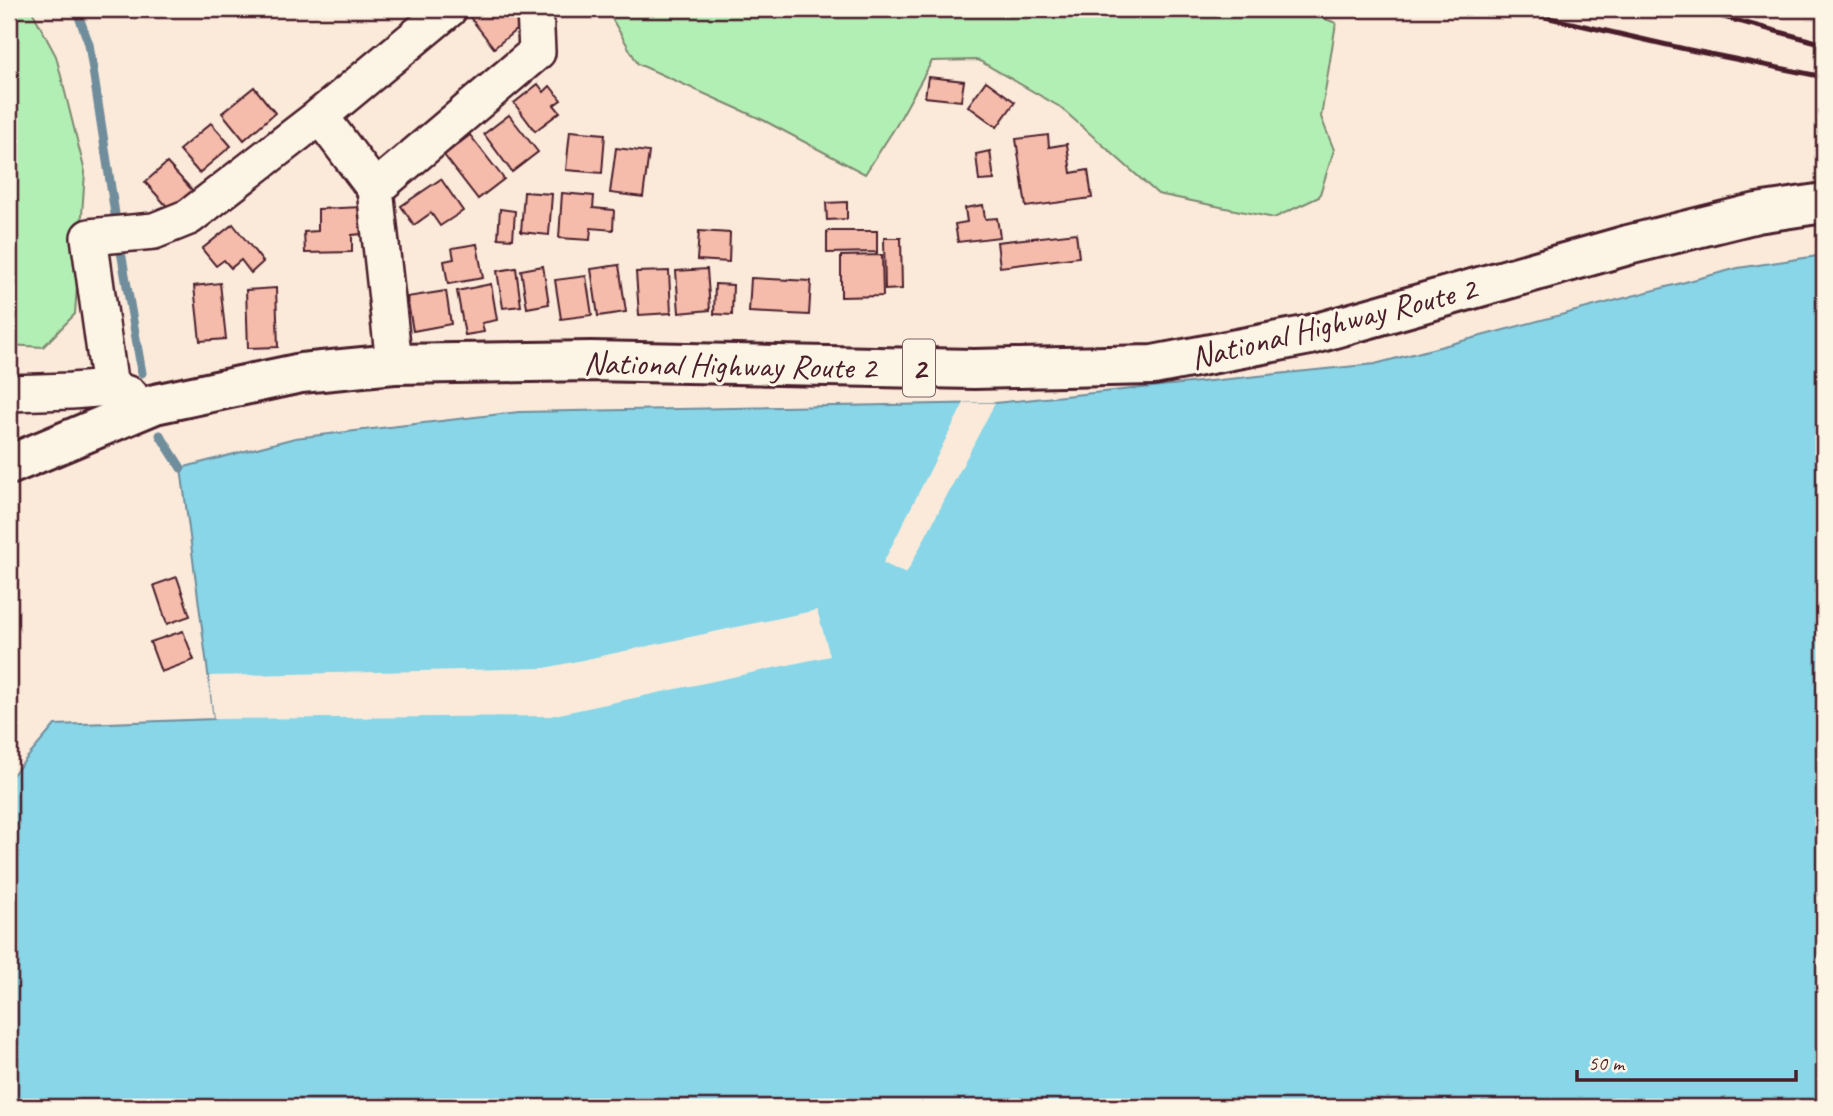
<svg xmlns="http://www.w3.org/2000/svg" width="1833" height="1116" viewBox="0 0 1833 1116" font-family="Caveat,sans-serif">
  <rect width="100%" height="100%" fill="#fbeada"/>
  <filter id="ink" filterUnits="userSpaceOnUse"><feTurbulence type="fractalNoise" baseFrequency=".0143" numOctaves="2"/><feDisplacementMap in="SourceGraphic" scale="14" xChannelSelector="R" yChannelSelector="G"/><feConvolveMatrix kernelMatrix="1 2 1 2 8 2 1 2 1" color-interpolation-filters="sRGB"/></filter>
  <g filter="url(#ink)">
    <g fill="#b2efb5" stroke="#7e8770" stroke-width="2">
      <polygon points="9,9 31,9 56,56 85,172 75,314 43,347 9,345"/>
      <polygon points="609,9 1299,9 1336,23 1321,117 1334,150 1319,197 1274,218 1158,194 1060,107 978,60 932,61 896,126 865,174 763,120 638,64 608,12"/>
    </g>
    <polygon fill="#88d6e7" stroke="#6f8d9c" stroke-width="2" points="1824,255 1824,1107 9,1107 9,779 55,725 214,719 181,468 295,438 519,412 995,403 1375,364 1738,268"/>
    <g fill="#fbeada">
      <polygon points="964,403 995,403 906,574 883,563"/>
      <polygon points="817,610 830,656 550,716 214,719 209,676 545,668"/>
    </g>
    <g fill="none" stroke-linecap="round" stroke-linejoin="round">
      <g stroke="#6f8d9c" stroke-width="9">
        <polyline points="76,9 89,44 117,227"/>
        <polyline points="119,240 142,373"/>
        <polyline points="160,435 181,468"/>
      </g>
    </g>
    <g fill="#f5bcac" stroke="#4a1f2b" stroke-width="2">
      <polygon points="478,9 519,9 528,20 494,48 469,16"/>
      <polygon points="928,77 964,81 961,101 925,97"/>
      <polygon points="986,81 1015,102 997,127 968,106"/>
      <polygon points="538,84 544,92 550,86 561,100 554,105 560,112 535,131 514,103"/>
      <polygon points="254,87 275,113 244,140 222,113"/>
      <polygon points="509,115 538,152 512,172 484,134"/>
      <polygon points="211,123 231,146 199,173 179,150"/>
      <polygon points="570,131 605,134 602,173 566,170"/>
      <polygon points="470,135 504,179 478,199 444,155"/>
      <polygon points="1048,135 1049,147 1067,144 1071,173 1088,170 1092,198 1026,207 1016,139"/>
      <polygon points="616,148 649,152 643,197 610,193"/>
      <polygon points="990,151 994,180 979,181 976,154"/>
      <polygon points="167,163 194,192 172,212 145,182"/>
      <polygon points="441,179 463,211 440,226 431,213 414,225 401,206"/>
      <polygon points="524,192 552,194 549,235 521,232"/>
      <polygon points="562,193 594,196 593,208 614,210 613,230 591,228 590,240 559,238"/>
      <polygon points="847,202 847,219 827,220 826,203"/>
      <polygon points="983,205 985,219 997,218 1000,237 958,242 955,224 967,222 965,208"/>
      <polygon points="362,207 362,234 352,235 352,252 305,253 304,232 318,231 318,209"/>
      <polygon points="500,209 515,211 513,239 498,238"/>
      <polygon points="233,224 263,262 251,273 241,260 231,268 224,260 216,266 202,249"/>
      <polygon points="699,231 730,233 729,262 697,260"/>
      <polygon points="827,231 877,231 877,252 827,253"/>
      <polygon points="1076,233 1079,257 1000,267 997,242"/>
      <polygon points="884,238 901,238 902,289 885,290"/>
      <polygon points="477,244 483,278 448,284 444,261 454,259 452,248"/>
      <polygon points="882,255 883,296 841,297 841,256"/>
      <polygon points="619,265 626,312 598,316 591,269"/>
      <polygon points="543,266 549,304 527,308 521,270"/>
      <polygon points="516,268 521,306 503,308 497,271"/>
      <polygon points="707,269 710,310 679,313 676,271"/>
      <polygon points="669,271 671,313 639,315 636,272"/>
      <polygon points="586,276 592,315 561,319 555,280"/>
      <polygon points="751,278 811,281 809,315 749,312"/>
      <polygon points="220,283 226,339 200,341 194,286"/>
      <polygon points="491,284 497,320 482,323 484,332 465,335 457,291"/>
      <polygon points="715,284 733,285 732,315 714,314"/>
      <polygon points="276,288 278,347 248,348 246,290"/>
      <polygon points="446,291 451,324 413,331 407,297"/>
      <polygon points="177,577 190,616 167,624 154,585"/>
      <polygon points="183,631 194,660 161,672 150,642"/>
    </g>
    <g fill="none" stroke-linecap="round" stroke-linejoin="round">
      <defs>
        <g id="minor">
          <polyline points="320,116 375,189 394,364"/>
          <polyline points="375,189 537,52 535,9"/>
          <polyline points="110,388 89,237 154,231 189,217 320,116 449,9"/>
          <polyline points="9,393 71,391 110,388 130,395"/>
        </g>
        <polyline id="trunk" points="9,465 155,404 301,373 394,364 591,361 974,369 1153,365 1310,335 1628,245 1757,213 1824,203"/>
      </defs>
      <use href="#minor" stroke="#4a1f2b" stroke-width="40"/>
      <use href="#trunk" stroke="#4a1f2b" stroke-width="44"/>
      <use href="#minor" stroke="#fcf5e5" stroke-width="35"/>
      <use href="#trunk" stroke="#fcf5e5" stroke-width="38"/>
      <g stroke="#4a1f2b" stroke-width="5">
        <polyline points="1510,9 1685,49 1824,77"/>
        <polyline points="1694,9 1824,44"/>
      </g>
    </g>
  </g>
  <g text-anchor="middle" stroke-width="6" stroke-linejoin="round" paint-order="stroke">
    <rect fill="#fcf5e5" stroke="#7f5f63" stroke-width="2" x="903" y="339.5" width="32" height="57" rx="5"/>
    <g font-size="32" font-weight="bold" fill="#4a1f2b">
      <text x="919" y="379">2</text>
    </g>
    <g font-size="33" fill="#4a1f2b" stroke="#fcf5e5">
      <text transform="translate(1333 322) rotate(-14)" y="12">National Highway Route 2</text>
      <text transform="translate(730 364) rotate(1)" y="12">National Highway Route 2</text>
    </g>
  </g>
  <rect width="1833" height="1116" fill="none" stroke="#fcf5e5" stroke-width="35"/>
  <rect x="18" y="18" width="1798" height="1081" fill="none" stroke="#4a1f2b" stroke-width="2.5" filter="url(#ink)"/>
  <path d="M1577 1070v10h219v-10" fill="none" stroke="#4a1f2b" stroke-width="3.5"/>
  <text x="1588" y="1070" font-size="21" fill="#4a1f2b" stroke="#fcf5e5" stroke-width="5" paint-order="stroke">50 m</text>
</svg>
